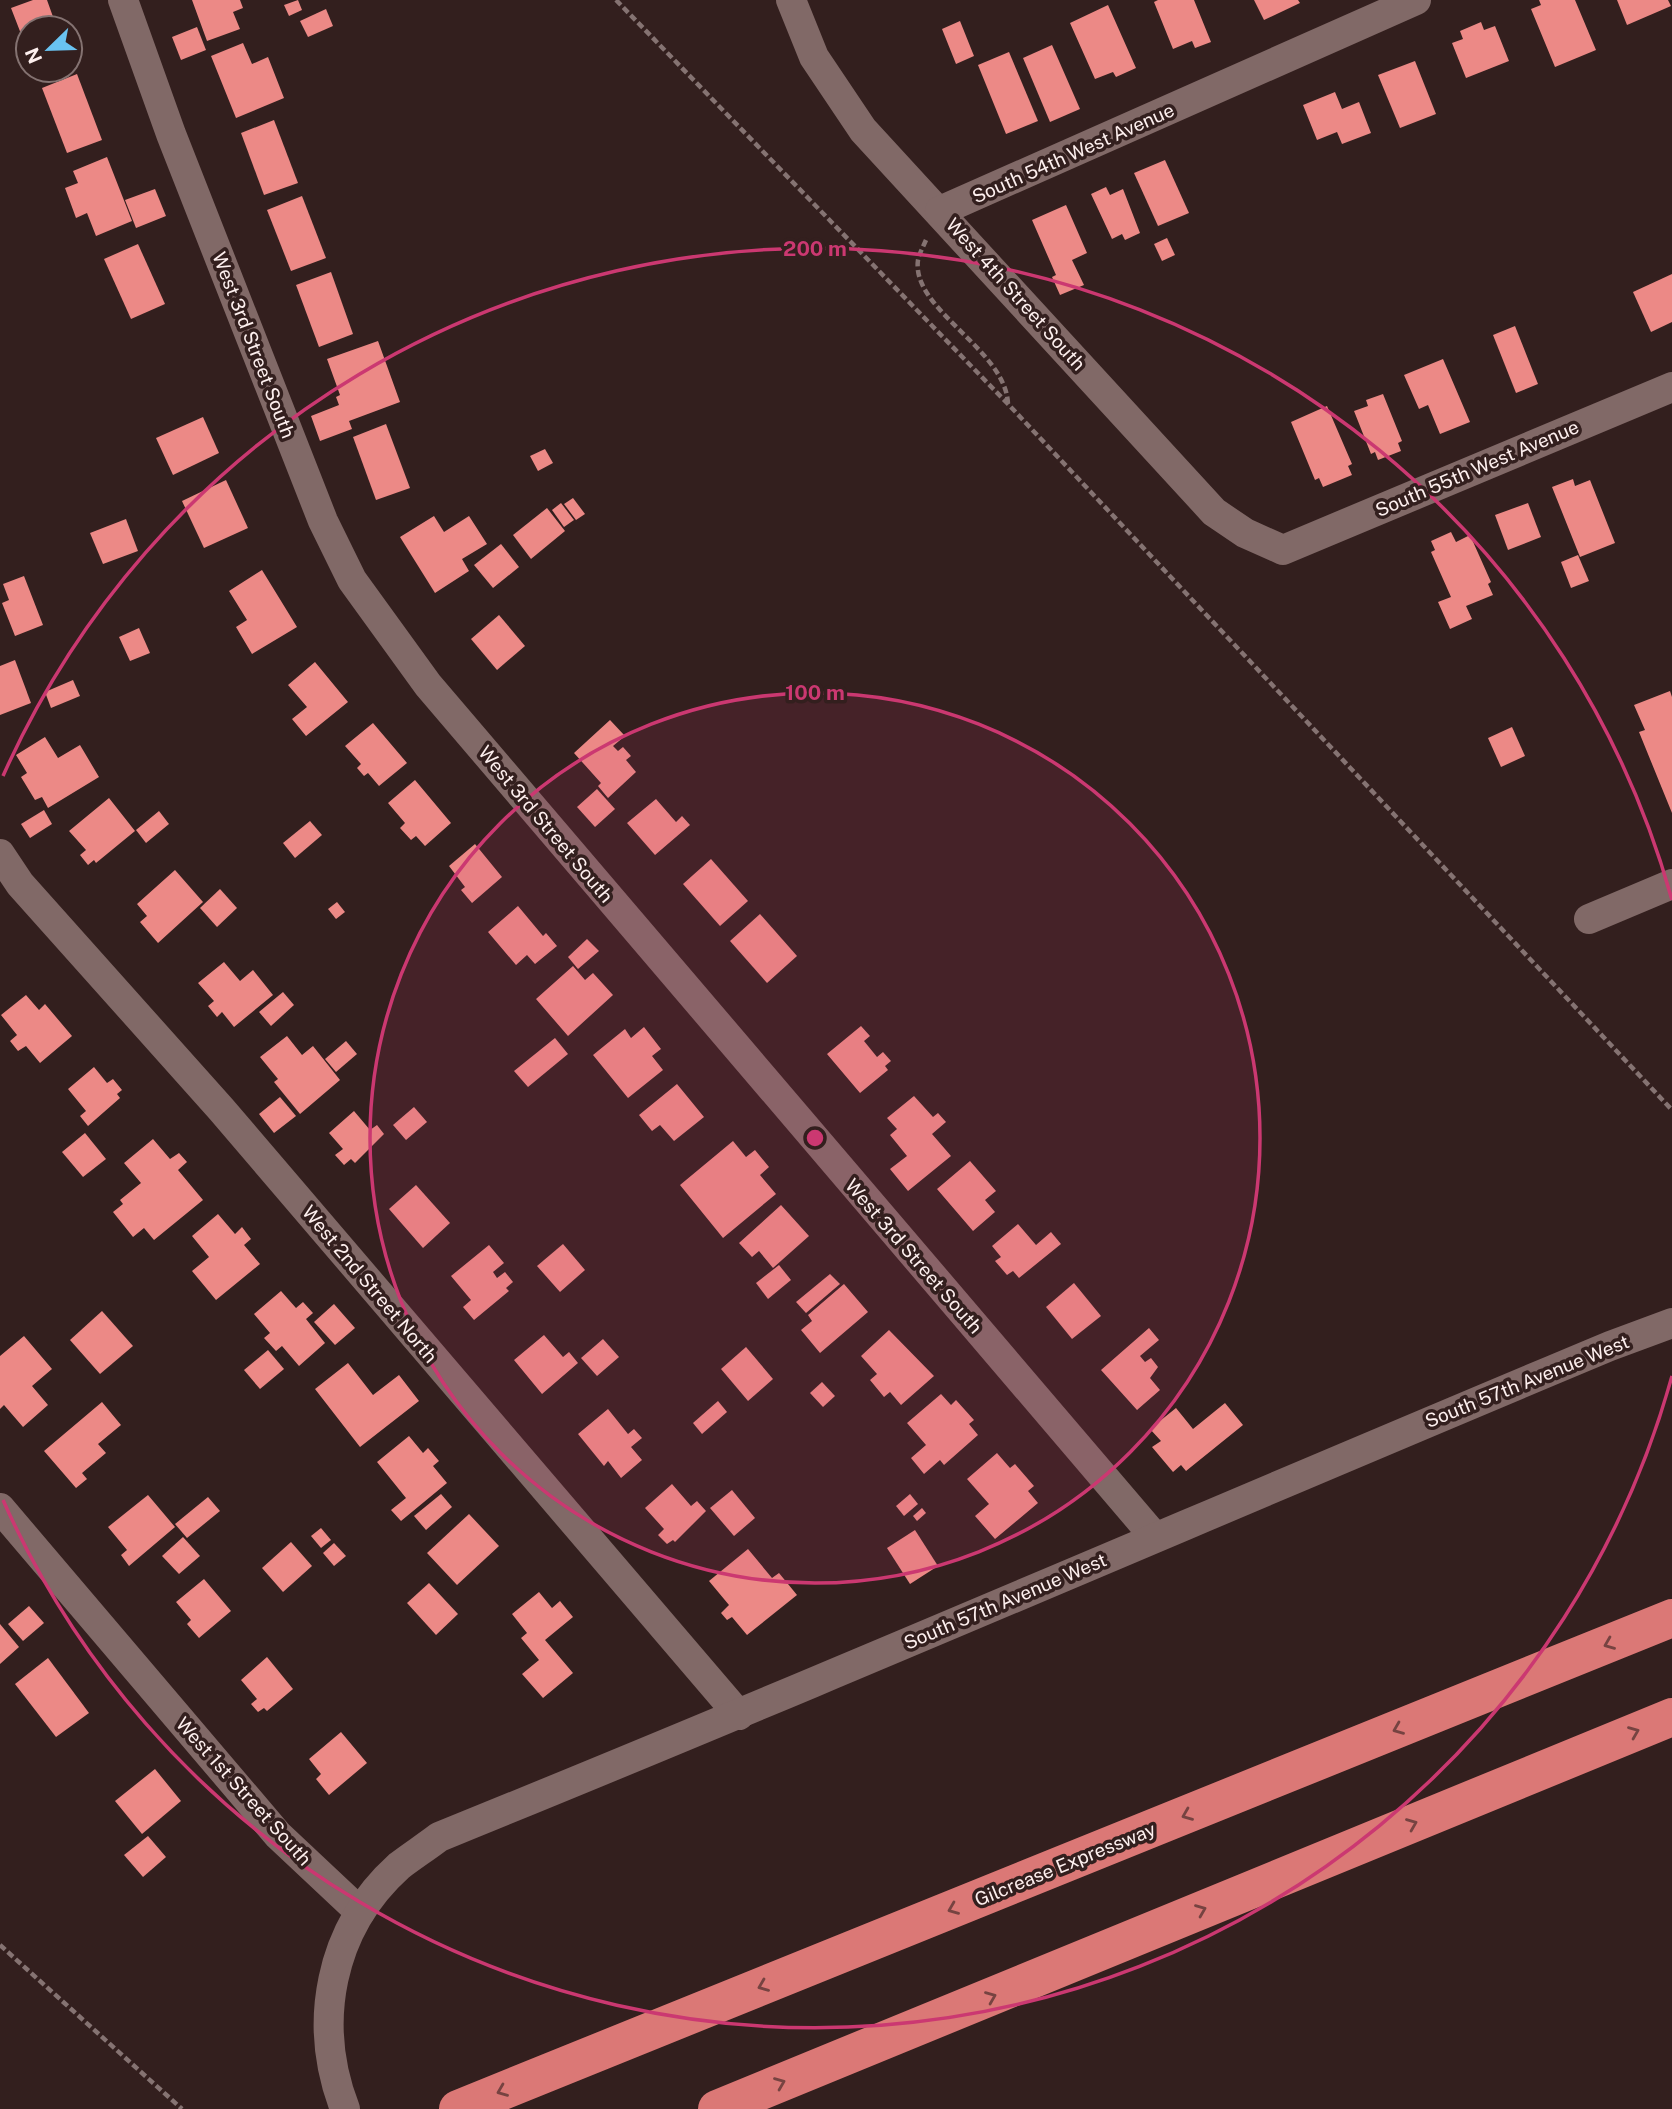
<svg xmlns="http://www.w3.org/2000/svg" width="1672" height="2109" viewBox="0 0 1672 2109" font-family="'Public Sans',sans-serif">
  <rect width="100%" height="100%" fill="#331f1e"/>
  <g fill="#ec8986">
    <polygon points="33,0 47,0 57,28 28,28 28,52 11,8"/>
    <polygon points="192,0 240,0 243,8 233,12 240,29 207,41"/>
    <polygon points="298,0 302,10 289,16 284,5"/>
    <polygon points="1158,0 1194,0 1211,42 1195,48 1192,41 1173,49 1154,2"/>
    <polygon points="1254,0 1298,0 1300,3 1264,20"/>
    <polygon points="1539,0 1575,0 1596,50 1555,67 1531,9 1541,5"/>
    <polygon points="1617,0 1668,0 1671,6 1627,25"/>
    <polygon points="1108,5 1136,68 1116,77 1113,72 1095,79 1070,23"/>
    <polygon points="326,9 333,26 308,37 300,21"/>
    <polygon points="960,21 974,56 956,64 942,29"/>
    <polygon points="1481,22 1484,30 1495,26 1509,61 1466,78 1452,43 1463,39 1460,31"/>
    <polygon points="197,27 206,50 181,60 172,37"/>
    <polygon points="243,43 252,64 268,57 284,98 236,118 211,56"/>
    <polygon points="1052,45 1080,109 1050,122 1023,58"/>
    <polygon points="1009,52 1038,121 1006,134 978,65"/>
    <polygon points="1415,61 1436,114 1400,128 1378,75"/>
    <polygon points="77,74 102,140 67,153 42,88"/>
    <polygon points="1335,92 1342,109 1359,102 1371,133 1342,144 1337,132 1317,140 1303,105"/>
    <polygon points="274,120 298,183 264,195 241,133"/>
    <polygon points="107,157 132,221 96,236 87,213 76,218 65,188 78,183 73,171"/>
    <polygon points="1165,160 1189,213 1158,226 1134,173"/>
    <polygon points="1106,187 1110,195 1123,189 1140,233 1125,240 1122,234 1112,239 1091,194"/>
    <polygon points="155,189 166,216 136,228 125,200"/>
    <polygon points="302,196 326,258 291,271 267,210"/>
    <polygon points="1066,205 1087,253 1072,260 1084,285 1060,295 1052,277 1056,275 1032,220"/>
    <polygon points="1167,238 1175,255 1162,261 1154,244"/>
    <polygon points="138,244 165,304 131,319 104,259"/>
    <polygon points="331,272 353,334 319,347 296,285"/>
    <polygon points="1672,274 1672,322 1651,332 1633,292"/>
    <polygon points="1515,326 1538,384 1516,393 1493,335"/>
    <polygon points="378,341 400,402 349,421 352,429 320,441 311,416 339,405 336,397 340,395 327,359"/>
    <polygon points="1443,359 1470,422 1440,434 1428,405 1419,409 1404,375"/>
    <polygon points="1383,394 1402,441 1398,443 1401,451 1378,460 1375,452 1371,454 1354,411 1368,406 1366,400"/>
    <polygon points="1327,406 1352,464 1348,466 1352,475 1323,487 1319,478 1315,480 1291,422"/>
    <polygon points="203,417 219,453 173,475 156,438"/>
    <polygon points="386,424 410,488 376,500 353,437"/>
    <polygon points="545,449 553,463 538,471 530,456"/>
    <polygon points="1573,479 1575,486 1590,480 1615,543 1580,557 1552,487"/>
    <polygon points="226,480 248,528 204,548 182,501"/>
    <polygon points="573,498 585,514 576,520 564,504"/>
    <polygon points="561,503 574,520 564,527 552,510"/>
    <polygon points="1528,503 1541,537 1508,550 1495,515"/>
    <polygon points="547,508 565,531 531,559 513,535"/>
    <polygon points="434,516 444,532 469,516 487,544 462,559 469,571 435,593 400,537"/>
    <polygon points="126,519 138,551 103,564 90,533"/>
    <polygon points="1451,532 1456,542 1470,535 1491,582 1488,584 1493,595 1466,606 1472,619 1450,629 1438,602 1451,597 1431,552 1435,550 1431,541"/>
    <polygon points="501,544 519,567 493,588 474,565"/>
    <polygon points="1578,555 1589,581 1571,588 1561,562"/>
    <polygon points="262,570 297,627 252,654 236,627 247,620 229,591"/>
    <polygon points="24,576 43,625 15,636 2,603 9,600 3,584"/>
    <polygon points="499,615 525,646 497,670 471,639"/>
    <polygon points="139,628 150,653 130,661 119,637"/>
    <polygon points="15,660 31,703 0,715 0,666"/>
    <polygon points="315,662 348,702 306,736 292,719 307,707 288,685"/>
    <polygon points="73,680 80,696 51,708 45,692"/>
    <polygon points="1670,691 1672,697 1672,813 1639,732 1645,730 1634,705"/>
    <polygon points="610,720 625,736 613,746 618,751 623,747 631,756 626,760 636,772 608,798 598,786 601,783 574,753"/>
    <polygon points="373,723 407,763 379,786 368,773 364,776 357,768 361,764 345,746"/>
    <polygon points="1512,727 1525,756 1501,767 1488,738"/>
    <polygon points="45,737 58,758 80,745 99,777 48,808 42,797 35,800 21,777 27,773 16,755"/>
    <polygon points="415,780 451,823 425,846 416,836 411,840 400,828 405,823 388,803"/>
    <polygon points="597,789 615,809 595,827 577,807"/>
    <polygon points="109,798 135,831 96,863 94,860 88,865 80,855 86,850 69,831"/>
    <polygon points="656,799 676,822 682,816 690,825 655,855 627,823"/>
    <polygon points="44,810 52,824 30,838 21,824"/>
    <polygon points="159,811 169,824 146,843 136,830"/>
    <polygon points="310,821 322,835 295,858 283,843"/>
    <polygon points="475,844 502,877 472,903 461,890 465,887 449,866"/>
    <polygon points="711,859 748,901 720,926 683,884"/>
    <polygon points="175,870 203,902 158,943 140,922 147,916 137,904"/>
    <polygon points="220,889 237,908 217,927 200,908"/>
    <polygon points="337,902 345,912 336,919 328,909"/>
    <polygon points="518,906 543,936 546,933 557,946 535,964 527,955 516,965 488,932"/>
    <polygon points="760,914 797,956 767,983 730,941"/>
    <polygon points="587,939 599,951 578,969 568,957"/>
    <polygon points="224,962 240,981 253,970 273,995 234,1027 222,1012 217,1017 208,1006 214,1001 198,983"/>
    <polygon points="573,966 585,980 593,973 613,995 568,1036 536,999"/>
    <polygon points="283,992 294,1005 271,1026 259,1012"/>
    <polygon points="26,995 39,1010 45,1004 72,1036 40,1063 26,1046 18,1051 10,1041 17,1035 1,1015"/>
    <polygon points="861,1026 870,1036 864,1041 877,1057 883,1052 891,1061 885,1066 888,1070 860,1093 827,1054"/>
    <polygon points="644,1027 661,1049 652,1056 663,1070 628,1098 593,1055 625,1029 631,1038"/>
    <polygon points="287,1036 302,1055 313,1046 340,1080 300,1114 274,1082 278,1079 260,1057"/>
    <polygon points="555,1038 568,1054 528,1087 514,1071"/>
    <polygon points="346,1041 357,1054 336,1072 325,1059"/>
    <polygon points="94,1067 107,1083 113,1079 122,1090 117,1094 120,1098 88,1126 80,1116 86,1111 68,1089"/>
    <polygon points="677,1084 704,1117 674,1141 660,1125 652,1131 639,1115"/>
    <polygon points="914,1096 933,1117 938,1113 946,1122 932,1134 951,1156 908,1191 890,1169 907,1156 890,1135 897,1129 887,1118"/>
    <polygon points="280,1097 296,1116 274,1133 259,1114"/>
    <polygon points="414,1107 427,1122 406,1140 393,1125"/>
    <polygon points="354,1111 370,1130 377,1125 384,1134 355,1163 351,1159 344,1165 335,1155 343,1149 329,1133"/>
    <polygon points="85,1133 106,1159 83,1177 62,1152"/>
    <polygon points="153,1139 170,1159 179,1153 187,1162 178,1170 203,1200 154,1240 144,1228 133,1237 113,1212 123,1204 120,1200 141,1183 124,1163"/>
    <polygon points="733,1141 746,1157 755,1150 769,1167 760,1175 776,1194 723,1238 680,1185"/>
    <polygon points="970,1161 996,1191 985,1200 995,1212 973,1231 937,1189"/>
    <polygon points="416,1185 450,1223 423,1248 389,1209"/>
    <polygon points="781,1205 809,1236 773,1268 759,1251 752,1257 739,1243"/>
    <polygon points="218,1214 235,1234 242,1227 251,1239 244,1245 260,1264 216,1300 192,1271 209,1257 192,1236"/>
    <polygon points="1018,1224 1036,1245 1051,1232 1061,1244 1019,1278 1013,1271 1007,1275 995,1261 1001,1257 992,1246"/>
    <polygon points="563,1244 585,1270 560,1292 537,1266"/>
    <polygon points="489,1245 504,1263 493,1272 497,1278 505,1272 513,1282 506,1288 509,1291 474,1320 463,1307 471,1300 451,1276"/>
    <polygon points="779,1265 791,1280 768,1299 756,1283"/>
    <polygon points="830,1274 840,1284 806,1313 796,1302"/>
    <polygon points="1074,1283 1101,1316 1072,1339 1046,1307"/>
    <polygon points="844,1284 868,1312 820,1353 801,1330 812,1321 808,1315"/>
    <polygon points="281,1291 296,1308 303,1302 313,1313 306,1319 325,1343 299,1366 282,1346 276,1351 264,1338 270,1333 254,1314"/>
    <polygon points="334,1304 355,1328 335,1345 314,1322"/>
    <polygon points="102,1311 133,1346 100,1374 70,1340"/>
    <polygon points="1149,1328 1159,1340 1140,1356 1145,1362 1151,1358 1158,1367 1150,1378 1160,1390 1137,1410 1101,1370"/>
    <polygon points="889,1330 934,1376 901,1405 890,1392 884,1397 870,1380 877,1374 861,1356"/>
    <polygon points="544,1335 563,1357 569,1352 578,1363 542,1394 514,1360"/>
    <polygon points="24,1336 52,1369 32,1386 48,1405 23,1427 4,1405 0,1409 0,1356"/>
    <polygon points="603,1339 619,1357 597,1376 581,1358"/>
    <polygon points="746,1347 773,1379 748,1401 721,1369"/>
    <polygon points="268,1350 284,1369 260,1389 244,1370"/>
    <polygon points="348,1363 373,1395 399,1375 419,1401 360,1447 315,1389"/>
    <polygon points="822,1382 835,1396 823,1407 810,1393"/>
    <polygon points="941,1394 951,1405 956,1400 974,1420 969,1424 978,1435 944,1465 940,1460 924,1474 911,1458 926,1445 907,1423"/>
    <polygon points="718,1401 727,1412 702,1434 693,1423"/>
    <polygon points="102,1402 121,1425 98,1444 106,1453 82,1473 87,1479 76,1488 44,1451"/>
    <polygon points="1225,1403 1243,1425 1186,1471 1181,1465 1173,1472 1152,1447 1161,1441 1150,1429 1176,1408 1193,1429"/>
    <polygon points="608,1409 628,1434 634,1429 642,1438 631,1447 642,1460 621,1478 608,1461 604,1466 578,1434"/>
    <polygon points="409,1436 423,1453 428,1448 439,1461 433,1466 447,1483 401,1521 391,1510 406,1498 377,1462"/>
    <polygon points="997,1453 1010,1468 1015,1464 1034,1486 1028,1491 1038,1503 995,1539 975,1516 989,1504 967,1479"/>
    <polygon points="672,1484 691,1506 697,1501 706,1511 675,1542 673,1540 667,1544 658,1535 664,1529 645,1508"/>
    <polygon points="732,1490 755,1518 734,1536 710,1508"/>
    <polygon points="441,1494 452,1507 426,1530 414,1516"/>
    <polygon points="910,1494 918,1504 904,1516 896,1506"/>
    <polygon points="148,1495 175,1527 129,1566 121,1555 127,1550 108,1527"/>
    <polygon points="208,1497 220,1511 187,1538 175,1524"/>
    <polygon points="922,1508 926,1513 917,1521 913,1516"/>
    <polygon points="469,1514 499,1546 457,1585 427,1553"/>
    <polygon points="321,1528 331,1540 321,1548 311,1536"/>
    <polygon points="915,1530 938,1566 910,1584 887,1548"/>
    <polygon points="183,1537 200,1556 179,1574 162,1556"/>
    <polygon points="291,1542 312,1566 283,1592 262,1568"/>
    <polygon points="334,1543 346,1556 334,1566 323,1553"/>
    <polygon points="748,1549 772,1578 779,1573 797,1595 747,1635 732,1617 727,1620 721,1613 729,1605 709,1581"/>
    <polygon points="204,1579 231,1611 199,1638 187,1624 191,1620 176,1602"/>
    <polygon points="429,1583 458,1614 436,1635 407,1603"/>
    <polygon points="539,1592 552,1608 560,1601 573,1617 545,1640 573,1673 543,1698 522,1674 539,1660 521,1638 527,1633 512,1614"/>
    <polygon points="29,1606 44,1623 23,1641 8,1624"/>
    <polygon points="0,1624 19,1647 0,1664"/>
    <polygon points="267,1657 293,1689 267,1711 264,1708 258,1712 251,1704 257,1699 241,1680"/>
    <polygon points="48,1658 89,1713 56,1737 15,1684"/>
    <polygon points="341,1732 367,1763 329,1795 316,1779 321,1774 309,1759"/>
    <polygon points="155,1769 181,1801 142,1834 115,1801"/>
    <polygon points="148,1836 166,1857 143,1877 124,1855"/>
  </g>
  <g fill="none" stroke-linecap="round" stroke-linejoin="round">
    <g stroke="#857372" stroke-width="4.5" stroke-dasharray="7 3.5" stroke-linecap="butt">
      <polyline points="616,0 1008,404 1672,1110"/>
      <path d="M926,240C923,247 919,254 918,260C911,310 1006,349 1008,404"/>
      <polyline points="0,1945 182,2109"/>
    </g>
    <g stroke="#816967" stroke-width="30">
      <polyline points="123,0 171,134 323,521 352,580 428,685 1154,1536"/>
      <polyline points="791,0 814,57 863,130 1214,512 1245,533 1283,550 1672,387"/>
      <polyline points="940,211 1416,0"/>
      <polyline points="0,854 20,884 221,1109 739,1715"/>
      <polyline points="1589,919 1672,884"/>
      <polyline points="0,1508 278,1835 360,1912"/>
      <path d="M345,2109C312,2024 329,1929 399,1866C412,1856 426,1847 439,1837C831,1678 1220,1509 1610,1346L1672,1323"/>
    </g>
    <g stroke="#db7876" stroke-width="38">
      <polyline points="458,2109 1672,1618"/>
      <polyline points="717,2109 1672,1717"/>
    </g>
  </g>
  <defs><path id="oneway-chevron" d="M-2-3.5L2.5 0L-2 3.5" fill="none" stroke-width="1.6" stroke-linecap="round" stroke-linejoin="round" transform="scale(1.75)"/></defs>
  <g stroke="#764341">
    <use href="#oneway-chevron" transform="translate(1609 1644) rotate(158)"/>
    <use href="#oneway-chevron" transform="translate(1398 1729) rotate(158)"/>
    <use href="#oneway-chevron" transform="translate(1634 1732) rotate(-22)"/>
    <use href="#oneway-chevron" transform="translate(1187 1815) rotate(158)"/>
    <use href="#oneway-chevron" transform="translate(1412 1824) rotate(-22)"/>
    <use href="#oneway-chevron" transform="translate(953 1909) rotate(158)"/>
    <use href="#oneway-chevron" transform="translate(1201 1910) rotate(-22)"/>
    <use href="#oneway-chevron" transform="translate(763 1986) rotate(158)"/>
    <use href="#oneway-chevron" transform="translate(991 1997) rotate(-22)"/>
    <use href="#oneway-chevron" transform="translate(780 2083) rotate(-22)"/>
    <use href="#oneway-chevron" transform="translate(502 2091) rotate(158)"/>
  </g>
  <circle cx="815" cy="1138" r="445" fill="#cb3871" fill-opacity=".12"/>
  <g fill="none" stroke="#cb3871" stroke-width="3.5">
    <circle cx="815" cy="1138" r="445"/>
    <path d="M1672 1376A889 889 0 0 1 3 1500M3 776A889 889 0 0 1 1672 900"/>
  </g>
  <g text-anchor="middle" stroke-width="7" stroke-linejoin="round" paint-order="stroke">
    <g font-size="19" fill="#fdefee" stroke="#331f1e">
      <text transform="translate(1073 153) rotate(-24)" y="7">South 54th West Avenue</text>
      <text transform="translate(1016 294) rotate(48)" y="7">West 4th Street South</text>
      <text transform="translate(254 345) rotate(69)" y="7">West 3rd Street South</text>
      <text transform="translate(1477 468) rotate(-23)" y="7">South 55th West Avenue</text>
      <text transform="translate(546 824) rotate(50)" y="7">West 3rd Street South</text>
      <text transform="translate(914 1256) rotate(49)" y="7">West 3rd Street South</text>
      <text transform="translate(370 1284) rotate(50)" y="7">West 2nd Street North</text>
      <text transform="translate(1527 1381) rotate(-22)" y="7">South 57th Avenue West</text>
      <text transform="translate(1005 1601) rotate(-23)" y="7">South 57th Avenue West</text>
      <text transform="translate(244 1791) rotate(48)" y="7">West 1st Street South</text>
      <text transform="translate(1065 1864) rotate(-22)" y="7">Gilcrease Expressway</text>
    </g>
  </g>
  <circle cx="815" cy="1138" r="10" fill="#cb3871" stroke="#331f1e" stroke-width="3.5"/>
  <g font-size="21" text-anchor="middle" font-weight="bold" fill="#cb3871" stroke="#331f1e" stroke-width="7" stroke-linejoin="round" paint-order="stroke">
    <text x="815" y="256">200 m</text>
    <text x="815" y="700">100 m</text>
  </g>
  <g transform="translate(49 49) rotate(247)"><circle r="33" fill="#331f1e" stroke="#847271" stroke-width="2"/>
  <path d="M0-5L12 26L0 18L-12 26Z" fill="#69c3f1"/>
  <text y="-10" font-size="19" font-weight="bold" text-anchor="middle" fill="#fdefee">N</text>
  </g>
</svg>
